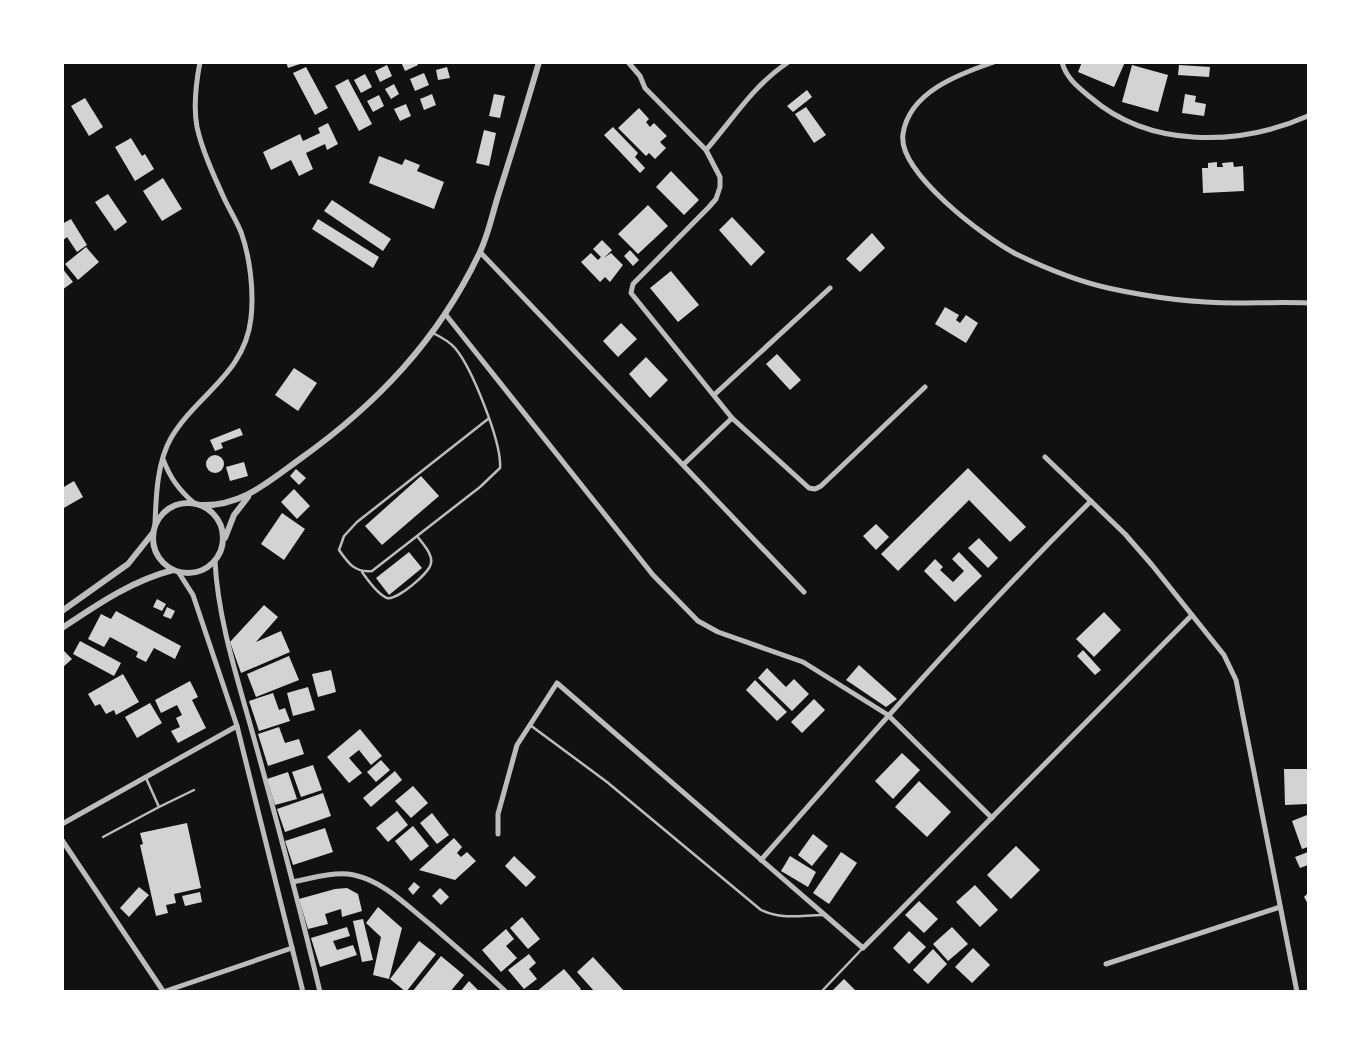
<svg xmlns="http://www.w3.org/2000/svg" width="1371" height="1054" viewBox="0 0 1371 1054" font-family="'Playfair Display',serif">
  <rect width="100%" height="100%" fill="#111"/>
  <g fill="#d3d3d3">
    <polygon points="286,62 303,62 303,63 288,68"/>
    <polygon points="401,62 417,62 418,65 405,71"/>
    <polygon points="1082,62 1125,62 1114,87 1078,72"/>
    <polygon points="387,65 392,76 380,82 375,71"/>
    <polygon points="1132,65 1168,75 1158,112 1122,102"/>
    <polygon points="1179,65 1210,67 1209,77 1178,75"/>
    <polygon points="306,67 328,108 315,115 293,73"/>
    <polygon points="447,67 450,78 438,80 436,70"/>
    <polygon points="424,73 429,85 415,91 410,79"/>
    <polygon points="365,74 372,87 361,93 354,80"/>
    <polygon points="348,79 372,124 359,131 335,86"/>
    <polygon points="394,84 399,94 391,99 385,89"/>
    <polygon points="807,90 812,97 793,112 787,106"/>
    <polygon points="432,94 436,105 424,110 420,99"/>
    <polygon points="494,94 505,96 500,118 489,116"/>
    <polygon points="1185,94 1196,96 1195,102 1206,104 1204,116 1182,113"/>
    <polygon points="379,95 384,106 373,112 367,101"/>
    <polygon points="85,98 103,127 89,136 71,106"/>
    <polygon points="406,104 411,116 400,121 394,109"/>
    <polygon points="806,107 826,135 814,143 795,114"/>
    <polygon points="639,108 649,119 646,122 650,127 654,123 667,136 660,142 666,148 655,159 649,153 646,156 618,128"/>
    <polygon points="328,123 338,144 327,150 325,144 306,153 313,169 299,176 291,160 271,170 263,152 300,134 303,141 320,133 318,128"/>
    <polygon points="613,127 638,153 635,157 645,168 640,173 604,135"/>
    <polygon points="484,130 496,133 489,166 476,163"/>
    <polygon points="131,138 142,156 145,154 154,169 135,181 115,147"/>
    <polygon points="379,156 402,165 405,159 420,165 417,171 444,182 434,209 369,183"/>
    <polygon points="1217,162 1217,167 1223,167 1222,163 1233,162 1234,167 1243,166 1244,191 1203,193 1202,168 1208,168 1208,163"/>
    <polygon points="671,171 699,200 684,215 656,187"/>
    <polygon points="163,178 182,209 162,221 143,191"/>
    <polygon points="108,194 127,222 115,231 95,202"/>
    <polygon points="332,200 391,239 383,251 324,211"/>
    <polygon points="648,205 668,226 638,254 618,234"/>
    <polygon points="732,217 765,252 751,266 719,230"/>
    <polygon points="71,219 87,245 77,252 67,237 62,241 62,224"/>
    <polygon points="318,219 379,257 373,268 312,229"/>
    <polygon points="872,233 885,248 860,272 846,259"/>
    <polygon points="602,240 612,250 604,258 611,253 623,265 610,282 605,277 600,282 581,262 591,253 598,260 601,257 593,249"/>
    <polygon points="86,247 99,262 78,280 65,264"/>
    <polygon points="630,250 639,260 633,266 624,256"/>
    <polygon points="62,268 73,282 62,290"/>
    <polygon points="671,271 699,305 678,322 650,288"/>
    <polygon points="945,307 959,315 956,320 960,323 966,315 978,323 966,343 935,324"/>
    <polygon points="621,323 637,339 618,357 603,341"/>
    <polygon points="777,354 801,380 790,390 766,364"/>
    <polygon points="646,357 668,380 650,398 629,374"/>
    <polygon points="294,368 317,383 298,411 275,395"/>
    <polygon points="240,428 243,435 221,443 223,448 215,451 210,440"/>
    <circle cx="215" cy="464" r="9"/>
    <polygon points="244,462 248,476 230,481 226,467"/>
    <polygon points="968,468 1026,527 1010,542 969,500 898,571 881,554"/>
    <polygon points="296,469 306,478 299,485 290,476"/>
    <polygon points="421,476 439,496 382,545 365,526"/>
    <polygon points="74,481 83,497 62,509 62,488"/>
    <polygon points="294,489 310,506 297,519 281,502"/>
    <polygon points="282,513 305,529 284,560 261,544"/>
    <polygon points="876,524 889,537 876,550 863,536"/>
    <polygon points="979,538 998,558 988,568 968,548"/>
    <polygon points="409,552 422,568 389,595 376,578"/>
    <polygon points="959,552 982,576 955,602 924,571 935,559 943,567 940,570 953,582 964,571 952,559"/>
    <polygon points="157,599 166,604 162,611 153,607"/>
    <polygon points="264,605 278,617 256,642 281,631 290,652 241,673 230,642"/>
    <polygon points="167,607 175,611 171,619 163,616"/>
    <polygon points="116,611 181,646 175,659 154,648 146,662 136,657 138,652 110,637 104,647 88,639 101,614 111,619"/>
    <polygon points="1104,612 1121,630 1094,657 1076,639"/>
    <polygon points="80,641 121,663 114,676 73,654"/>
    <polygon points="62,649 72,659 62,668"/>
    <polygon points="1083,650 1101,670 1095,675 1077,656"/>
    <polygon points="289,656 299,680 256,697 247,674"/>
    <polygon points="859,665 897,699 886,707 846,680"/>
    <polygon points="767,668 786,687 794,679 809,694 792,711 758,678"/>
    <polygon points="331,670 336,692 318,697 312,674"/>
    <polygon points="123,674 139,702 116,715 114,710 106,714 100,704 95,706 88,694"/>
    <polygon points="755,680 787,712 777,721 746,690"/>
    <polygon points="190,681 198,697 192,700 206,728 178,743 171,731 180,727 176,718 182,715 177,705 161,713 155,700"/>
    <polygon points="308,687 315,710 293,716 287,693"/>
    <polygon points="273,693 279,710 285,708 290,721 259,731 249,701"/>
    <polygon points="814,699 825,710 802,733 791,722"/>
    <polygon points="150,703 162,723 137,738 125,717"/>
    <polygon points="279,727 285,743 299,739 304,754 268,766 258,734"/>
    <polygon points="360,729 382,756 371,765 359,750 349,758 362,773 349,783 327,757"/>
    <polygon points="902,753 920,770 893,799 875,781"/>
    <polygon points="381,760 390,770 376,782 367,772"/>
    <polygon points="313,765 322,790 301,797 292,772"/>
    <polygon points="1284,769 1308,769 1308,804 1285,805"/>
    <polygon points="395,771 402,780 371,807 363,798"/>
    <polygon points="288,772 297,799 275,805 267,779"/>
    <polygon points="919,781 951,812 927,837 895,807"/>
    <polygon points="413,786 428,803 411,818 395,801"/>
    <polygon points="323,793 331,816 285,832 277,809"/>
    <polygon points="397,811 408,825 388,842 376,828"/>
    <polygon points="432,813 449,835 437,844 420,823"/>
    <polygon points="1307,815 1308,847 1302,849 1292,821"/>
    <polygon points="187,823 201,888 174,894 176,903 166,905 168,913 156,916 140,845 143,844 140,833"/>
    <polygon points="413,826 429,846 411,861 395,841"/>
    <polygon points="325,828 333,852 293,865 285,841"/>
    <polygon points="813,834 828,846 812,866 798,855"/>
    <polygon points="454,838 462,847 457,853 461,857 467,852 476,861 455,880 419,870"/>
    <polygon points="1016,846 1040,870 1011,899 987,875"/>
    <polygon points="841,852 857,863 829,904 813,893"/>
    <polygon points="1308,852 1308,865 1300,868 1295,857"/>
    <polygon points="514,856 536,877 526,887 505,866"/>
    <polygon points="790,856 816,872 808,887 781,871"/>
    <polygon points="414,882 420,887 413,895 408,889"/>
    <polygon points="975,885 998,910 980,927 956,902"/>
    <polygon points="139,887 149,895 129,917 120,908"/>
    <polygon points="347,888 358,894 362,911 342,917 341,909 325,914 328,924 308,929 299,899 335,889"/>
    <polygon points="440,888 449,897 441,905 432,896"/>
    <polygon points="200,892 202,902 185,906 182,896"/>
    <polygon points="1308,893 1308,904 1304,897"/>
    <polygon points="919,901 938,919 924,933 905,915"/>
    <polygon points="378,907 402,928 389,979 373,975 381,937 366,923"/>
    <polygon points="522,917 540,939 528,949 510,928"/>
    <polygon points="363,919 373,960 362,962 353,921"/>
    <polygon points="347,927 350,936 333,941 337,950 353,945 357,955 320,967 311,938"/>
    <polygon points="952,927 968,944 948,961 933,944"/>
    <polygon points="506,929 514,939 506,946 517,958 501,972 482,950"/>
    <polygon points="909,931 926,947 909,964 893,948"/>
    <polygon points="419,941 436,954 406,992 390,979"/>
    <polygon points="973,948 990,965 972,983 955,967"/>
    <polygon points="933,949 947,964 928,984 913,970"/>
    <polygon points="529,954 536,963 529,969 537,979 524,989 508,970"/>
    <polygon points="441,956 464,975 450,992 412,992"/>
    <polygon points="593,957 625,992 595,992 577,972"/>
    <polygon points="564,969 581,989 578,992 536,992"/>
    <polygon points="844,979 857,992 831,992"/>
    <polygon points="469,981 480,992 460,992"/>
  </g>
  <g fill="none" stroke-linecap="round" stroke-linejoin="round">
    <g stroke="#bcbcbc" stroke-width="2.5">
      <path d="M433,333C441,337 449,341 455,348C472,368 502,443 500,468L480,487L372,571C355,573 348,563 339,550L344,536L357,522L488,419"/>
      <path d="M362,572C368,580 377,594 387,598C396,601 430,573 431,563C433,554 422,543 417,536"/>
      <path d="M530,725L607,782L761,910C781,920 801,915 823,915"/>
      <polyline points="159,807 194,790"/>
      <polyline points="103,837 159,807 146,778"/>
      <polyline points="821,992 862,949"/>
    </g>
    <g stroke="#bcbcbc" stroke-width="5">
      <polyline points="628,62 640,76 645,88 706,150 720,177 720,187 716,199 709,207 633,284 631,293 732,418 809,488 815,489 821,486 925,387"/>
      <path d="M994,62C959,74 909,92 903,134C897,172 985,238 1016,254C1045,268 1077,281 1108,288C1149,297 1195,303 1236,303C1261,303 1284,302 1308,303"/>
      <path d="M1062,62C1066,78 1078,87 1090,97C1150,149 1239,146 1308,116"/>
      <path d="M706,150C733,119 753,86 787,63"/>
      <polyline points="480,252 804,592"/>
      <polyline points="446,315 653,575 698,621 718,632 803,662 888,715 992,818"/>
      <polyline points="714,395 830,288"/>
      <polyline points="1045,457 1125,534 1152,565 1224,655 1236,680 1297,992"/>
      <path d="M163,459C170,478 179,490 195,504"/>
      <polyline points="684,464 732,418"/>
      <path d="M155,524C156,497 157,462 171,438C197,394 245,374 251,318C254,291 250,257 241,232C236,220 229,209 224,198C214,176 202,150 197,127C193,106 196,83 200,62"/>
      <path d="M215,561C218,622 239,683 255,742C278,825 300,908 320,992"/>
      <polyline points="179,573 193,595 237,726 303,992"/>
      <polyline points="62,824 237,726"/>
      <polyline points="498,834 498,814 517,745 557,683 863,948 1192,615"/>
      <polyline points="62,840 163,991"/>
      <path d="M761,860C868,738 975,616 1091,501"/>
      <path d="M293,882C312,878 335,871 354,875C385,882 407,906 431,925C456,947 481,968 506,992"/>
      <polyline points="1106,964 1280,907"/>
      <polyline points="163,992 292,948"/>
    </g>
    <g stroke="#bcbcbc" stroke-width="6">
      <circle cx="188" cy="538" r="35"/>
      <path d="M200,505C241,507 268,482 300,459C377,404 438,340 479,254C488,236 492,215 498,196C512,152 526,107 539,62"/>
      <polyline points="225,538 234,515 248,497"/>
      <polyline points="62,611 128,564 152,534"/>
      <path d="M62,628C98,604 131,581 173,570"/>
    </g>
  </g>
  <rect width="1371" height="1054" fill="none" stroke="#ffffff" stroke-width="128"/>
</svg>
